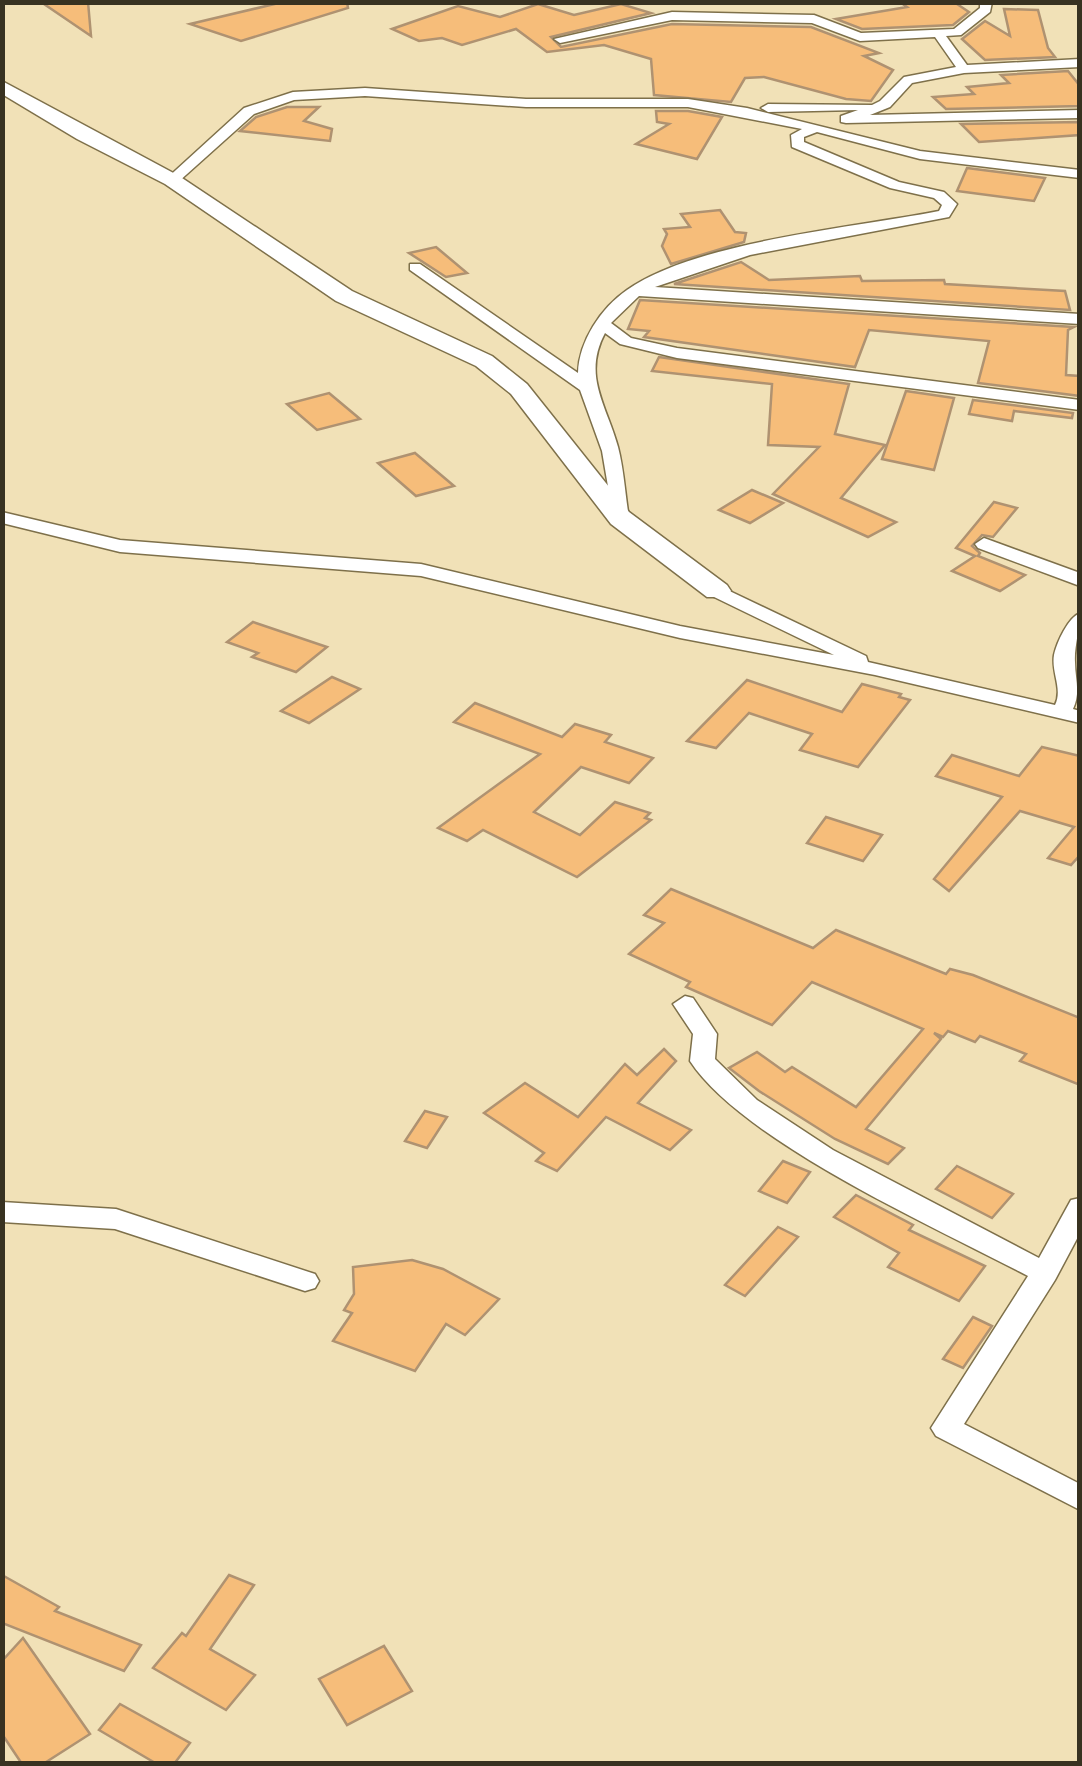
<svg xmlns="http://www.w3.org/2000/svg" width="1082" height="1766" viewBox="0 0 1082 1766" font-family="'PT Sans Narrow',sans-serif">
  <rect width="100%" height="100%" fill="#f1e1b7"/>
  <g fill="#f6bd7a" stroke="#af9271" stroke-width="2.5">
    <polygon points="41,2 88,2 91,36"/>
    <polygon points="283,2 347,2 348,8 241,41 190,24"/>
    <polygon points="900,2 954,2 969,12 953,25 862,29 836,19 907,7"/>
    <polygon points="538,4 574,15 621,4 651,13 551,37 561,47 672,24 811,27 879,53 864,56 893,70 871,101 846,99 764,77 745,78 731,102 654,95 651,59 604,45 547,52 516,29 462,45 442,38 419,41 392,29 458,6 500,17"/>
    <polygon points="1004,9 1038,10 1048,48 1055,57 985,60 962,39 985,21 1010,36"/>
    <polygon points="1068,71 1080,86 1080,106 946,109 933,97 974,94 967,87 1009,83 1001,75"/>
    <polygon points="287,107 319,107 304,121 332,129 330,141 240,131 256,117"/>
    <polygon points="656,111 688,111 722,117 697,159 636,144 669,124 657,122"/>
    <polygon points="1080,122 1080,135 979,142 961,124"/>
    <polygon points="967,168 1045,178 1034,201 957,191"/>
    <polygon points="720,210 735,232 746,233 744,242 671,264 662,246 667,234 664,229 690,227 681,214"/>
    <polygon points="436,247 467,273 446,277 409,253"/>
    <polygon points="741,262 769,280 860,276 862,281 944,280 945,284 1065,291 1070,310 674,284"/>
    <polygon points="640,300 1074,327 1068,330 1066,375 1080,376 1080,396 978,383 989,341 869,330 855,367 644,337 649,331 628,329"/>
    <polygon points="659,357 849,384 835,434 885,445 841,498 896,522 868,537 773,494 819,447 768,445 772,384 652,371"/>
    <polygon points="906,391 954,398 934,470 882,459"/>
    <polygon points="329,393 360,419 317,430 287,404"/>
    <polygon points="973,400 1073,413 1072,418 1014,411 1012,421 969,414"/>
    <polygon points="415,453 454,486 416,496 378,463"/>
    <polygon points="752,490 783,503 750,523 719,510"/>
    <polygon points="994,502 1017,508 993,537 982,535 972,546 980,553 978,556 1025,575 1000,591 952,571 975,556 956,548"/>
    <polygon points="253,622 327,647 296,672 252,657 258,653 227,642"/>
    <polygon points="332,677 360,689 309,723 281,711"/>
    <polygon points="747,680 842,712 862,684 901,694 899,697 910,700 858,767 800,750 812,734 749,713 716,748 687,741"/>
    <polygon points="475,703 562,737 575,724 611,735 605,742 653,758 629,783 581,767 534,812 580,835 615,802 650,813 645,818 651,820 577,877 483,830 467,841 438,828 540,754 454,722"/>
    <polygon points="1042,747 1080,756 1080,855 1071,865 1048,858 1074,827 1020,811 949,891 934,879 1002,797 936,776 952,755 1019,776"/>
    <polygon points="826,817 882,835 863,861 807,843"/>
    <polygon points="671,889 813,948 836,930 946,974 950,969 973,975 1080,1018 1080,1085 1020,1061 1026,1054 980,1036 975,1042 948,1031 943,1037 934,1033 941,1039 866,1129 904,1148 888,1164 835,1139 759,1091 729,1068 757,1052 785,1072 792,1067 856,1107 923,1029 812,982 772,1025 686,987 690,982 629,954 664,923 644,915"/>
    <polygon points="664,1049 676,1061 638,1103 691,1130 670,1150 606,1117 557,1171 536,1161 544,1153 484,1113 525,1083 578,1117 625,1064 637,1075"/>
    <polygon points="425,1111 447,1117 427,1148 405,1141"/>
    <polygon points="783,1161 810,1172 787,1203 759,1191"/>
    <polygon points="957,1166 1013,1194 992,1218 936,1189"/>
    <polygon points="856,1195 913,1225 909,1230 985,1266 959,1301 888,1267 899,1253 834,1217"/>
    <polygon points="778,1227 798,1237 745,1296 725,1285"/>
    <polygon points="412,1260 443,1269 499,1299 465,1335 446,1324 415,1371 333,1341 352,1313 344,1310 354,1294 353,1267"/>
    <polygon points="973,1317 992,1326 963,1368 943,1359"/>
    <polygon points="2,1575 59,1607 55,1611 141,1645 124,1671 2,1623"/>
    <polygon points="229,1575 254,1585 210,1649 255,1675 226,1710 153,1668 182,1633 186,1636"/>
    <polygon points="23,1638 90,1734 43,1764 22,1764 2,1734 2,1661"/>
    <polygon points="384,1646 412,1691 347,1725 319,1679"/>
    <polygon points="120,1704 190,1743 174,1764 157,1764 99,1730"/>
  </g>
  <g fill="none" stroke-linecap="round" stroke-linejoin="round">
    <defs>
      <g id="street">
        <polygon points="980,2 992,2 990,12 961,35 946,36 967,65 1080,59 1080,67 964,73 912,83 890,107 870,115 1080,110 1080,118 846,123 841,122 841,116 858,110 768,112 761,108 768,104 872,105 880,101 904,77 956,67 935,37 860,41 812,23 672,20 560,43 554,39 672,12 814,15 861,33 954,29 980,8"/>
        <path d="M365,88L526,99H688L747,108L920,151L1080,170V178L920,159L817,132L804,137V142L899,182L944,192L957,204L949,217L750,255L655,287L1080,314V324L639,296L611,323L631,338L677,348L1080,400V410L677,358L620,344L605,333C582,376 607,406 618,447C624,470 625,494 629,518L620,523L614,522L602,451L580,390L410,270V264H420L578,373C579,341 601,308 627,290C697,241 853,228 939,211L942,205L934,198L890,188L792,147L791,135L802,129L688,107H526L365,96L294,100L254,114L177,183L165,180L244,108L293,92Z"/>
        <path d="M2,512L120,540L421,564L680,626L834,655L710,595L708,591L717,585L866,656L868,662L1055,705C1063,689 1051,672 1054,655C1057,642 1068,618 1080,613C1080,630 1074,647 1075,662C1075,679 1081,692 1073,709L1080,711V723L875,675L680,638L421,576L120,552L2,523Z"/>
        <polygon points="984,538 1080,573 1080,586 978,548 975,544"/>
        <path d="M685,996L693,998L717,1034L715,1059L757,1100L833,1150L1039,1258L1071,1200L1080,1198V1233L1055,1280L964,1424L1080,1484V1510L936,1436L931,1428L1028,1276C939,1229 743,1142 690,1061L693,1034L673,1004Z"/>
        <polygon points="2,1202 116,1209 315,1274 319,1281 315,1288 305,1291 115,1229 2,1222"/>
      </g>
      <polygon id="secondary" points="2,81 179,176 352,291 492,356 527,384 629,512 727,585 731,591 727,597 707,597 611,524 511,394 476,366 336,301 165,184 77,139 2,94"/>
    </defs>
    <use href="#street" stroke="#7e704a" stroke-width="3"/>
    <use href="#secondary" stroke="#7e704a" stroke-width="3"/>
    <use href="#street" fill="#fff" fill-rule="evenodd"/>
    <use href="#secondary" fill="#fff" fill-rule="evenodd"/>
  </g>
  <rect width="1082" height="1766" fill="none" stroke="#383221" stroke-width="10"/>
</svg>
